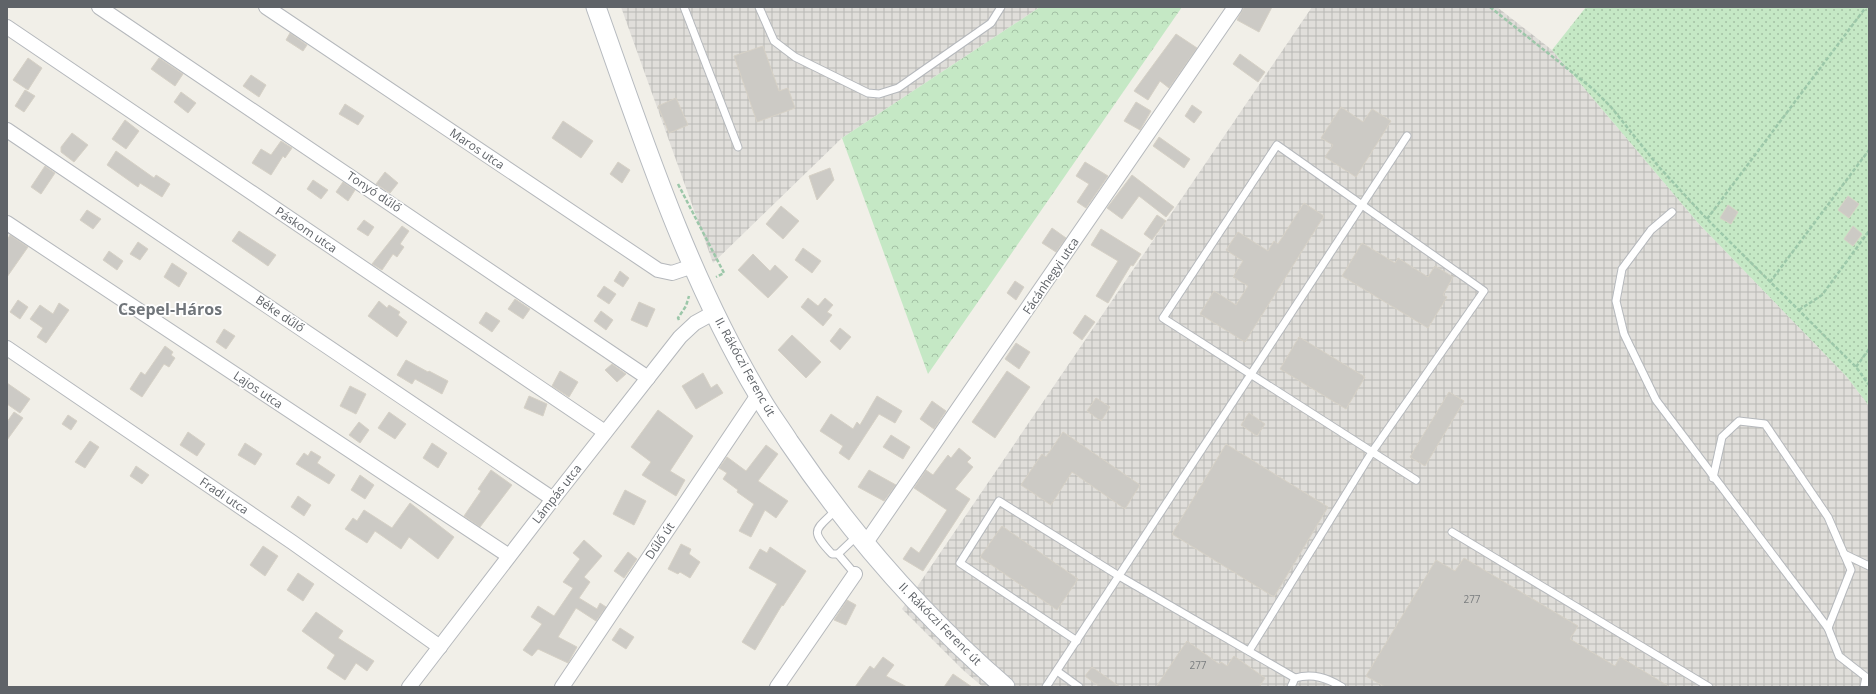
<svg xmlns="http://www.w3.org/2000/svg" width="1876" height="694" viewBox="0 0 1876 694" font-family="'Open Sans',sans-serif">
  <defs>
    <pattern id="industrial-grid" width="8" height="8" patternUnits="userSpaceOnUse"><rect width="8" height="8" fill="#e0deda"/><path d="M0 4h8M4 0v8" fill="none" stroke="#b9b8b5"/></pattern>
    <pattern id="grass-dots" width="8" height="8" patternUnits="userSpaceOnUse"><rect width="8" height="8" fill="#c5e8c5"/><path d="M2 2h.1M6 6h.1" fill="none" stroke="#a3c0a4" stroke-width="1.8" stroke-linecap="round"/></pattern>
    <pattern id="forest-crowns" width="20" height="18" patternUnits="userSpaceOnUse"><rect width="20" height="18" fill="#c5e8c5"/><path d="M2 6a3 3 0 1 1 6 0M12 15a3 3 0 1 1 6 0" fill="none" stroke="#a3c0a4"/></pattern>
  </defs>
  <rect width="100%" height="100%" fill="#f1efe8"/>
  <g fill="url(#industrial-grid)">
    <polygon points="621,7 1040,7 842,138 713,263"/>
    <polygon points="1312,7 1497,7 1552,50 1699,224 1847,377 1869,406 1869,687 983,687 963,670 902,609"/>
  </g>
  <polygon fill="url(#grass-dots)" points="1586,7 1869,7 1869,406 1847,377 1699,224 1552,50"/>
  <polygon fill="url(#forest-crowns)" points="1040,7 1182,7 928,374 842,138"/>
  <g fill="#cccac5" stroke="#d6d1c6">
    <polygon points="1244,7 1272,7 1259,32 1237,20"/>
    <polygon points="290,33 307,45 303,51 286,40"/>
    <polygon points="1176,34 1197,48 1169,88 1160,81 1148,100 1134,91"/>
    <polygon points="763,46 779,91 788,88 795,108 757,122 734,56"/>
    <polygon points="1240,54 1265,72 1258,82 1233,64"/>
    <polygon points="28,58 42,68 28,90 13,80"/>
    <polygon points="159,58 183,74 175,86 151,69"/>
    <polygon points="251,75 266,85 259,97 243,86"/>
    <polygon points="25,90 35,96 24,112 15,106"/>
    <polygon points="181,92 196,103 188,113 174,102"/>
    <polygon points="676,98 688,125 669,133 658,106"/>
    <polygon points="1136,102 1151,111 1140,130 1124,121"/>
    <polygon points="345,104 364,116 358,125 339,114"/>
    <polygon points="1192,105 1202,112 1194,123 1185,116"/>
    <polygon points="1341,107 1363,122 1372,109 1391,121 1356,177 1325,157 1333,145 1321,138"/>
    <polygon points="125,120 139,131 126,149 112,139"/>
    <polygon points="563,121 593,141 581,158 552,138"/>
    <polygon points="72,133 88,145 74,162 61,152 61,147"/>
    <polygon points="1159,137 1190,159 1184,168 1153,146"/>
    <polygon points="281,141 292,148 285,158 283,156 271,175 252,163 261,149 271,155"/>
    <polygon points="116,151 154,178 156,175 170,184 162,197 140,183 138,187 107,165"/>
    <polygon points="618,162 630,170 622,183 610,174"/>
    <polygon points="1085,162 1108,176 1086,208 1077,202 1089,184 1076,176"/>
    <polygon points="45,166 55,173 41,194 31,187"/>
    <polygon points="830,168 834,180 817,200 809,176"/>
    <polygon points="385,172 398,183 390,193 376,184"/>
    <polygon points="1132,175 1174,207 1166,217 1139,196 1122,219 1107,208"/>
    <polygon points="313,180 328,190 321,199 307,189"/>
    <polygon points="343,182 355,190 348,201 336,192"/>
    <polygon points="1848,196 1859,204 1849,218 1838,210"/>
    <polygon points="1304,203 1324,216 1245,342 1200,314 1214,291 1236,305 1248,286 1233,277 1243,261 1226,250 1238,232 1268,251 1274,241 1278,244"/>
    <polygon points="1728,205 1738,212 1731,224 1720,218"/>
    <polygon points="781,206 799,221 783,239 766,224"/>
    <polygon points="87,210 101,219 93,229 80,220"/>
    <polygon points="1157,215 1166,221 1152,240 1144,234"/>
    <polygon points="364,220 374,227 368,236 357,229"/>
    <polygon points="402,226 409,231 400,244 404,247 397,257 393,254 382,270 372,264"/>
    <polygon points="1853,226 1862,234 1853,246 1844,239"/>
    <polygon points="1052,228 1066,238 1056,252 1042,243"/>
    <polygon points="1101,229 1141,254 1133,266 1131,265 1108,303 1096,296 1118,261 1091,245"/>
    <polygon points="239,231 276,255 268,266 232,241"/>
    <polygon points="10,235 28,247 7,277 7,240"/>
    <polygon points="138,242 148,249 140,260 130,254"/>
    <polygon points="1362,243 1395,263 1398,258 1428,277 1435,266 1453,277 1443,295 1447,297 1428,328 1342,276"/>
    <polygon points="803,248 821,261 812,273 795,260"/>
    <polygon points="109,251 123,261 117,270 103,260"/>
    <polygon points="753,254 770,271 775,265 788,277 768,298 738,270"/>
    <polygon points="172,263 187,273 179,287 164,277"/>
    <polygon points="620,271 629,278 623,287 614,281"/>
    <polygon points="1015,281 1024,287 1016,300 1007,293"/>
    <polygon points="604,286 616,294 609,304 597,296"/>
    <polygon points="808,298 818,306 825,298 833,305 827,312 832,315 823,326 801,307"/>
    <polygon points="515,299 530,309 523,319 508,309"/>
    <polygon points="18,300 28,307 20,319 10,312"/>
    <polygon points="379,301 387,308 389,305 400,312 398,315 407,322 397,337 368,316"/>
    <polygon points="639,302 655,309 647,327 631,320"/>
    <polygon points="59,303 69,310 46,343 37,337 43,328 30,319 40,305 53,314"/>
    <polygon points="601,311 613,320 606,330 594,321"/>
    <polygon points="486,312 500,321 492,332 479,323"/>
    <polygon points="1085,315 1095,322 1082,340 1073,333"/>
    <polygon points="840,328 851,337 840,350 830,341"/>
    <polygon points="224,329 235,336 226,349 216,342"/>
    <polygon points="792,335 821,362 806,378 778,350"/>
    <polygon points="1299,337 1365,377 1346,409 1280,369"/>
    <polygon points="1016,343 1030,352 1019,369 1005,359"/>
    <polygon points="165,346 173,352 171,355 175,358 169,367 164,364 142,397 130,389 141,372 145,375"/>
    <polygon points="406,360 428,372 429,371 448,381 442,394 415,379 412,384 397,375"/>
    <polygon points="612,364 626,374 617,382 605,370"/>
    <polygon points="560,371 578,382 569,397 552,386"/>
    <polygon points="1007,371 1030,387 995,438 972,422"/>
    <polygon points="703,373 711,388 717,384 723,393 696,409 682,386"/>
    <polygon points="7,383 30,399 20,413 7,404"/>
    <polygon points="350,386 366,394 356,414 340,406"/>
    <polygon points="1449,392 1464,401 1425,466 1410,457"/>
    <polygon points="529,396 547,404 543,416 524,408"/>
    <polygon points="877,396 902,411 895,423 879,414 849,460 839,453 843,446 820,431 831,414 853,429 857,422 860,425"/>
    <polygon points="1096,398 1110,407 1101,421 1087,411"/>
    <polygon points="932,401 946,411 934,429 920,419"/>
    <polygon points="658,410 693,436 670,471 685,480 676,496 642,475 651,462 631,447"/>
    <polygon points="14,412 23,418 7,440 7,422"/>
    <polygon points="389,412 406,424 395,439 378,428"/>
    <polygon points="1249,413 1265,424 1257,436 1241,425"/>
    <polygon points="68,415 77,421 71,430 62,424"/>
    <polygon points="359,422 369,430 360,443 349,435"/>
    <polygon points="188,432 205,444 197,456 180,445"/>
    <polygon points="1063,432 1140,485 1125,509 1072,472 1051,505 1021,485 1042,454 1046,457"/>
    <polygon points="891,435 910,447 903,459 883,447"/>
    <polygon points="90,441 99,447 85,468 75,462"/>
    <polygon points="245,443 262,454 255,465 238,455"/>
    <polygon points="432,443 447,453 438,468 423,458"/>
    <polygon points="1226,444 1328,507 1274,597 1172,534"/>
    <polygon points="766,445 778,454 758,481 788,501 776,518 765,510 751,537 739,531 754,504 737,492 738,490 723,479 727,473 719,468 727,457 746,471"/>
    <polygon points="959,448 971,458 967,462 973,467 955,489 970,499 923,571 903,559 911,547 919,553 947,510 914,488 926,470 933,475 948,455 951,458"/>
    <polygon points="311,451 321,457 317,463 335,475 329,484 296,464 304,453 308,456"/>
    <polygon points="136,466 149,475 142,484 130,476"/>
    <polygon points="491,470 512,485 480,527 464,516 481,491 478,489"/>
    <polygon points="869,470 896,485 884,501 858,487"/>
    <polygon points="360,475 374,485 365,499 351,490"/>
    <polygon points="625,490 646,501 634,525 613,514"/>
    <polygon points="298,496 311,505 304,516 291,507"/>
    <polygon points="410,503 454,537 438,559 409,537 401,549 375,531 367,543 345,529 353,518 357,521 364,510 392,528"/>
    <polygon points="1002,526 1078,579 1057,610 980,557"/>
    <polygon points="584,540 602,556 584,577 590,582 579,598 597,609 600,603 606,607 596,621 576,608 558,637 577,647 568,663 538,649 532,656 523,650 542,624 531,617 538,606 554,616 573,588 563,582 580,559 573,553"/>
    <polygon points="681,544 691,549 689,554 700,562 690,578 680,572 678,574 668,569"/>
    <polygon points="263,546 278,556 265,576 250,565"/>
    <polygon points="770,547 806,571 783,606 782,605 755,650 742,642 777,584 749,568 760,549 767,553"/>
    <polygon points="628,552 637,559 624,578 614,571"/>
    <polygon points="1464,558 1578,626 1570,639 1615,666 1620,657 1670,687 1385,687 1366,676 1436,560 1455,571"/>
    <polygon points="298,573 314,584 303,601 287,590"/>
    <polygon points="847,600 856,605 846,625 834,620"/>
    <polygon points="316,612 343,631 338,638 374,661 367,671 356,663 345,680 327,668 335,655 302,631"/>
    <polygon points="620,628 634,637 626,649 612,640"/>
    <polygon points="1187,641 1219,664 1221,662 1227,666 1234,656 1265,678 1259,687 1156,687"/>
    <polygon points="883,657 894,665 886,676 907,687 855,687 870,666 874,669"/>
    <polygon points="1092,667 1120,687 1100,687 1085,676"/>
    <polygon points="953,674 972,687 944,687"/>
  </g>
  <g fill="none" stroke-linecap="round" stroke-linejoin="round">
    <defs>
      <g id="service">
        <polyline points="684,7 738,147"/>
        <polyline points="759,7 774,41 795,57 868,93 879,94 898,88 991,23 1001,7"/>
        <polyline points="1672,212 1651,230 1622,269 1616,301 1624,334 1656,400 1828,628 1839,656 1866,677 1864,687"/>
        <polyline points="1713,478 1722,437 1739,421 1765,424 1828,517 1851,570 1828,628"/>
        <path d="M837,509C815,531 809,529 832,554H838L858,535"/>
        <polyline points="1452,532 1709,687"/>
        <polyline points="838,554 855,574"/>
        <polyline points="1844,554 1869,566"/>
        <path d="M1077,641L960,563L999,501L1119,576L1295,678C1313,673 1327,678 1342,687"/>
        <polyline points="1249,651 1372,452 1484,291 1277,145 1163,318 1416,480"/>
        <polyline points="1057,671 1079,687"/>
        <polyline points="1046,687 1407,136"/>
        <polyline points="1291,687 1295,678"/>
      </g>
      <g id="minor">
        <polyline points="99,7 648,378"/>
        <polyline points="266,7 658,270 672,273 693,266"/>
        <polyline points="7,27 605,432"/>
        <polyline points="7,130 553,499"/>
        <polyline points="7,223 509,556"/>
        <polyline points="7,348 292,542 440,647"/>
        <polyline points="865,544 1235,7"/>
        <polyline points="409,687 553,499 680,337 695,323 715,312"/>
        <polyline points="562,687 758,395"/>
        <polyline points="777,687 855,574"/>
      </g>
      <path id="secondary" d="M596,7C643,139 686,273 758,394C767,411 779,426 789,442C850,532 922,615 1005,687"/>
    </defs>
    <use href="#service" stroke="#b5b8bc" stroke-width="9"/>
    <use href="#minor" stroke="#b5b8bc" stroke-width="16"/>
    <use href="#secondary" stroke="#b6babf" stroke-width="21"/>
    <g stroke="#9cc7a9" stroke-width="2.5" stroke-dasharray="4 2" stroke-linecap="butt">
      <polyline points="1490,7 1593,89 1611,107 1659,167 1707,219 1856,367 1869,385"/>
      <polyline points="678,184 724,273 716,277"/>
      <polyline points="1707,219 1866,7"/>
      <polyline points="1770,282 1869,150"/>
      <polyline points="1799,310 1822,295 1869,231"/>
      <polyline points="679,320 678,318 686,306 689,296"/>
      <polyline points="1856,367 1869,349"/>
    </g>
    <use href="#service" stroke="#fff" stroke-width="7"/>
    <use href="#minor" stroke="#fff" stroke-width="14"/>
    <use href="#secondary" stroke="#fff" stroke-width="19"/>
  </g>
  <g text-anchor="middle" stroke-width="3.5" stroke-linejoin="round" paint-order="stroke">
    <g font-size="10" fill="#7a7d7f">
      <text x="1472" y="603">277</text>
      <text x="1198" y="669">277</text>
    </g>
    <g font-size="12" fill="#5f6368" stroke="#fff">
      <text transform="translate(477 149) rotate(34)" y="4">Maros utca</text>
      <text transform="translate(374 192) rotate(34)" y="4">Tonyó dűlő</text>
      <text transform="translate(306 230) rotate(34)" y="4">Páskom utca</text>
      <text transform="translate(1051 276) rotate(-56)" y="4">Fácánhegyi utca</text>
      <text transform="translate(280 314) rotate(34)" y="4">Béke dűlő</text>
      <text transform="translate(745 367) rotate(61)" y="4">II. Rákóczi Ferenc út</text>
      <text transform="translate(258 390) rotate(34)" y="4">Lajos utca</text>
      <text transform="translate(557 494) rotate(-52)" y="4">Lámpás utca</text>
      <text transform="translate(224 496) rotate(34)" y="4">Fradi utca</text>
      <text transform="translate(660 541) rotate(-56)" y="4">Dűlő út</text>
      <text transform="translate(940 624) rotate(45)" y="4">II. Rákóczi Ferenc út</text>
    </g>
    <g font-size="16" font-weight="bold" fill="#70757a" stroke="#fff">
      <text x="170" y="315">Csepel-Háros</text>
    </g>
  </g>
  <rect width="1876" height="694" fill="none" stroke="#5f6368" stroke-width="16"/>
</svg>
